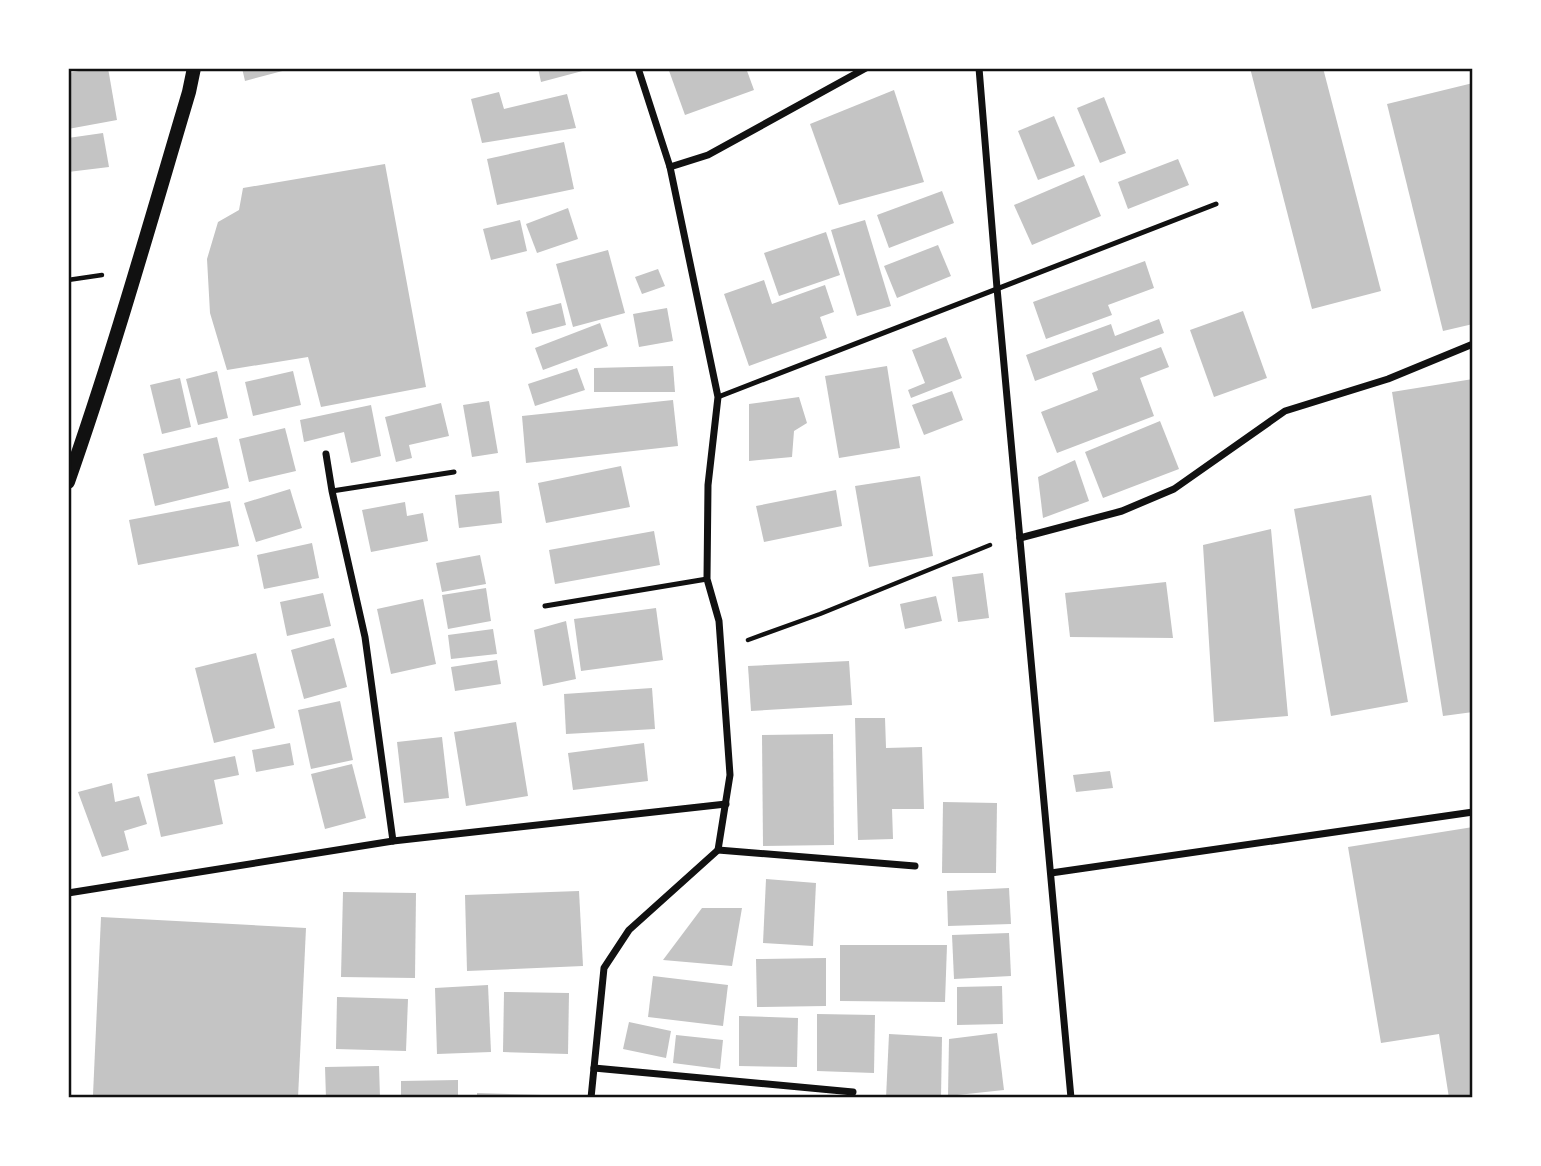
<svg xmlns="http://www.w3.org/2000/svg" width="1541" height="1166" viewBox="0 0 1541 1166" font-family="'Titillium Web',sans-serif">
  <rect width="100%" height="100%" fill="#fff"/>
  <g fill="#c4c4c4">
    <polygon points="95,68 108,68 117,120 68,129 68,73"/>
    <polygon points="242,68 290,68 290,69 245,81"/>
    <polygon points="538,68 590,68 590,69 541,82"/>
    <polygon points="668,68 746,68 754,90 685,115"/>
    <polygon points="1250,68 1323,68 1381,291 1312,309"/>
    <polygon points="1473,83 1473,324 1443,331 1387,104"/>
    <polygon points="894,90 924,182 839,205 810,124"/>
    <polygon points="499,92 504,109 567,94 576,128 482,143 471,99"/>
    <polygon points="1104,97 1126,153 1100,163 1077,108"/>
    <polygon points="1054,116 1075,166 1038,180 1018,131"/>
    <polygon points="103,133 109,167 68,172 68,138"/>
    <polygon points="564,142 574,189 497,205 487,159"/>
    <polygon points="1178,159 1189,185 1128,209 1118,182"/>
    <polygon points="385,164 426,387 321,407 308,357 227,370 210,313 207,259 218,222 239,210 243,188"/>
    <polygon points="1084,175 1101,216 1032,245 1014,205"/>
    <polygon points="942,191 954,223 889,248 877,215"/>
    <polygon points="568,208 578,239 537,253 526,224"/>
    <polygon points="520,220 527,251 491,260 483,229"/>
    <polygon points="865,220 891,306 857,316 831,230"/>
    <polygon points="826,232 840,275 779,296 764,253"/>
    <polygon points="938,245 951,276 897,298 884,266"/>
    <polygon points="608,250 625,313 573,327 556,264"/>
    <polygon points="1145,261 1154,288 1108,305 1112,315 1046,339 1033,302"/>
    <polygon points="658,269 665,286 642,294 635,277"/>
    <polygon points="764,280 772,304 825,285 834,312 820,317 827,338 749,366 724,294"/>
    <polygon points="561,303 566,325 532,334 526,312"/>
    <polygon points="667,308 673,341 639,347 633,314"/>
    <polygon points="1243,311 1267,378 1214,397 1190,330"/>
    <polygon points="1159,319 1164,333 1035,381 1026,355 1111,324 1115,336"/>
    <polygon points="600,323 608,346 543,370 535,348"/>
    <polygon points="946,337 962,378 911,398 908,390 925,383 912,350"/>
    <polygon points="1161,347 1169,367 1140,378 1154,416 1057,453 1041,412 1098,390 1092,373"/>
    <polygon points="673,366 675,392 594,392 594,368"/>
    <polygon points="887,366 900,448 839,458 825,376"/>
    <polygon points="577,368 585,390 535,406 528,384"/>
    <polygon points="217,371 228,418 198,425 186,379"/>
    <polygon points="293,371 301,405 253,416 245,382"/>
    <polygon points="180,378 191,427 162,434 150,385"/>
    <polygon points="1473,379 1473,712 1443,716 1392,392"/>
    <polygon points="952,391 963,420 924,435 912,405"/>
    <polygon points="799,397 807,423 794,431 792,457 749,461 749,404"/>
    <polygon points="673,400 678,446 526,463 522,416"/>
    <polygon points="489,401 498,453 472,457 463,405"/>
    <polygon points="441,403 449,436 409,445 412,458 396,462 385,417"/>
    <polygon points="371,405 381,456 351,463 344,432 304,442 300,420"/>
    <polygon points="1160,421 1179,469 1103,498 1085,452"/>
    <polygon points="285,428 296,471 249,482 239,439"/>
    <polygon points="217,437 229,488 155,506 143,454"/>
    <polygon points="1075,460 1089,501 1043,518 1038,477"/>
    <polygon points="621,466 630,507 546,523 538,483"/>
    <polygon points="920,476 933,556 869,567 855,486"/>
    <polygon points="290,489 302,528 256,542 244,503"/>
    <polygon points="836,490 842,526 764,542 756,506"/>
    <polygon points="499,491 502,523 459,528 455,495"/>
    <polygon points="1371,495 1408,702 1331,716 1294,509"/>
    <polygon points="230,501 239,546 138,565 129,520"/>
    <polygon points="405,502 407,516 423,513 428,541 371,552 362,510"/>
    <polygon points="1271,529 1288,716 1214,722 1203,545"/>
    <polygon points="654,531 660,565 555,584 549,550"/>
    <polygon points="312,543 319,578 264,589 257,555"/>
    <polygon points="480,555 486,584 442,592 436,563"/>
    <polygon points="983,573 989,618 958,622 952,577"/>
    <polygon points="1166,582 1173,638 1070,637 1065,593"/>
    <polygon points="486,588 491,621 448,629 442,595"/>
    <polygon points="323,593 331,626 287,636 280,602"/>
    <polygon points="936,596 942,621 905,629 900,604"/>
    <polygon points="423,599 436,664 391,674 377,609"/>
    <polygon points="656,608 663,660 581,671 574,619"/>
    <polygon points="566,621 576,679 543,686 534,630"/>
    <polygon points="493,629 497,654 451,659 448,635"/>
    <polygon points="334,638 347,687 304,699 291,650"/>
    <polygon points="256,653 275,728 214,743 195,668"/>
    <polygon points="497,660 501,684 455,691 451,667"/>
    <polygon points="849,661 852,705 751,711 748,666"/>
    <polygon points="652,688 655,729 566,734 564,694"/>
    <polygon points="340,701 353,760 311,769 298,710"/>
    <polygon points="855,718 885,718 886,748 922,747 924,809 892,809 893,839 858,840"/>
    <polygon points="516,722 528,796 466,806 454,732"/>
    <polygon points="833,734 834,845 763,846 762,735"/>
    <polygon points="442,737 449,798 404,803 397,742"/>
    <polygon points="290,743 294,765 256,772 252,750"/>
    <polygon points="644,743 648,781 573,790 568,753"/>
    <polygon points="235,756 239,775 214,780 223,824 161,837 147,774"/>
    <polygon points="352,764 366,818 325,829 311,774"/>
    <polygon points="1110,771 1113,788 1076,792 1073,775"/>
    <polygon points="112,783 115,802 139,796 147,824 124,831 129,850 102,857 78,792"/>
    <polygon points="943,802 997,803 996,873 942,873"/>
    <polygon points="1473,827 1473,1098 1449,1098 1439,1034 1381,1043 1348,847"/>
    <polygon points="766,879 816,883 813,946 763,943"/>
    <polygon points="1009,888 1011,924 948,926 947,891"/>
    <polygon points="579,891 583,966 467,971 465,895"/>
    <polygon points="343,892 416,893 415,978 341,977"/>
    <polygon points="702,908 742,908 732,966 663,960"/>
    <polygon points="101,917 306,928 298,1098 121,1098 93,1095"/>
    <polygon points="1009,933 1011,976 954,979 952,935"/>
    <polygon points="840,945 947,945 945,1002 840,1001"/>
    <polygon points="826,958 826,1006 757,1007 756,959"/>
    <polygon points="653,976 728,985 723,1026 648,1017"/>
    <polygon points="488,985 491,1052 437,1054 435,988"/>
    <polygon points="1002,986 1003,1024 957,1025 957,987"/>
    <polygon points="504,992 569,993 568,1054 503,1052"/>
    <polygon points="337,997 408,999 406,1051 336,1049"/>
    <polygon points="817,1014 875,1015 874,1073 817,1071"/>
    <polygon points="739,1016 798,1018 797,1067 739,1066"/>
    <polygon points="629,1022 671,1031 666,1058 623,1049"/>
    <polygon points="997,1033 1004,1090 948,1096 949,1039"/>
    <polygon points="889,1034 942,1037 941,1098 886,1098"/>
    <polygon points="676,1035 723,1040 720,1069 673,1063"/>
    <polygon points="379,1066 380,1098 326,1098 325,1067"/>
    <polygon points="458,1080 458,1098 401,1098 401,1081"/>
    <polygon points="477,1093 542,1095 542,1098 477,1098"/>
  </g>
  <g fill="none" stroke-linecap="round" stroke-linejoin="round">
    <g stroke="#111" stroke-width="4.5">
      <polyline points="68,280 102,275"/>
      <polyline points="748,640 820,614 990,545"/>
    </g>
    <g stroke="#111" stroke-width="5">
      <polyline points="718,397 1216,204"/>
      <polyline points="332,491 454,472"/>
      <polyline points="545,606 707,579"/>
    </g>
    <g stroke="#111" stroke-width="7">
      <polyline points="979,68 997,288 1071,1098"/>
      <polyline points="670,167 708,155 866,68"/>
      <polyline points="326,454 332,491 365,637 393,841"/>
      <polyline points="1020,538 1122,511 1174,489 1285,411 1388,379 1473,344"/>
      <polyline points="718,850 915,866"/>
      <polyline points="1051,873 1473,812"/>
      <polyline points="68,893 393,841 726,804"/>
      <polyline points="594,1068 853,1092"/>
      <polyline points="591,1098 604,968 629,930 718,850 730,775 719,621 707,579 708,485 718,397 670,167 638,68"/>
    </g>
    <path stroke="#111" stroke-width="14" d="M68,482C113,354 150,223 189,92L194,68"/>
  </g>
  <rect width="1541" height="1166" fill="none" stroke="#ffffff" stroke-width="140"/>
  <rect x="70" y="70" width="1401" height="1026" fill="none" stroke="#111" stroke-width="2.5"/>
</svg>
